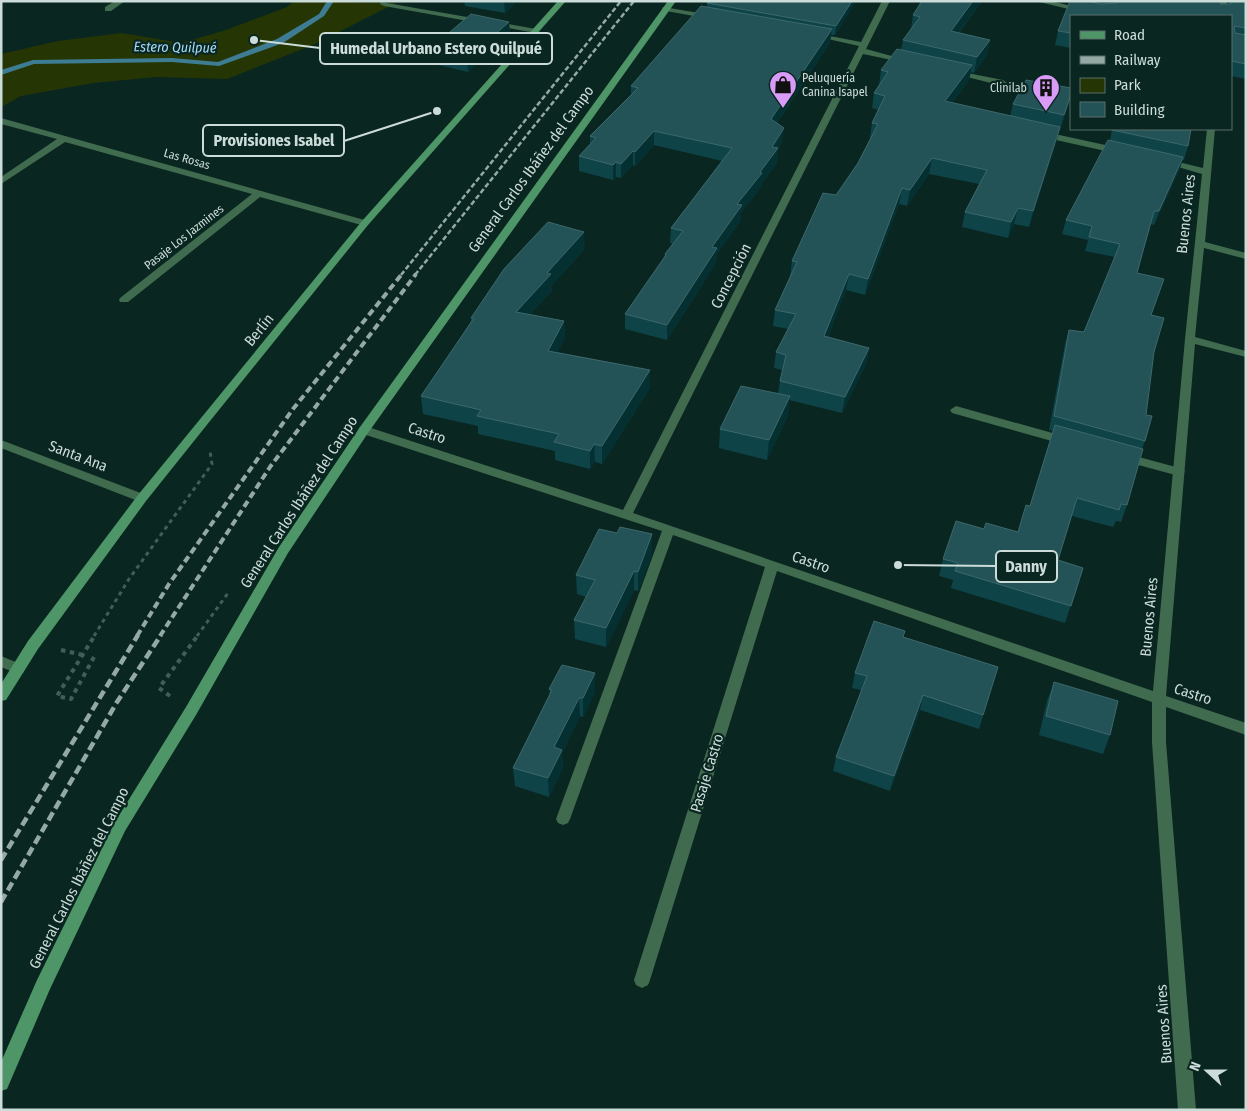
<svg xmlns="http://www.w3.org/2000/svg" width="1247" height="1111" viewBox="0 0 1247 1111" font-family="'Fira Sans Condensed',sans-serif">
  <rect width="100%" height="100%" fill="#0a2621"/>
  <polygon fill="#253604" points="294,1 396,3 315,44 227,79 157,77 93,83 21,96 1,107 1,54 58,41 122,33 181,43 223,31 287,7"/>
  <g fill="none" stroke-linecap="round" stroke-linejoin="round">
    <polygon fill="#3d7c92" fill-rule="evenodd" points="327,1 334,1 324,16 283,43 219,66 172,62 34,64 1,75 1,70 33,60 172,58 218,62 277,39 319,14"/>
    <g stroke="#445d58" stroke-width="3" stroke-dasharray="4 4" stroke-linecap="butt">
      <polyline points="94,636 129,579 212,464 210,451"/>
      <polyline points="197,636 228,593"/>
    </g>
    <g stroke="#445d58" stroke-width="4" stroke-dasharray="4.5 4.5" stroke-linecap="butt">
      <polyline points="61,650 83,655"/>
      <polyline points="94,657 71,699 57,696 95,635"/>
      <polyline points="170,696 159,688 198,635"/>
    </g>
    <g fill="#406b4e" fill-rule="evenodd">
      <polygon points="956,406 1070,438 1072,441 1066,445 952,413 950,410"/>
      <polygon points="1124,453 1183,469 1185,472 1179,476 1120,460 1118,457"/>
    </g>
    <g fill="#406b4e" fill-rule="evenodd">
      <polygon points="115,1 125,1 111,11 105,11 105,7"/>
      <polygon points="882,1 890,1 866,49 910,61 906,63 863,54 633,513 1153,691 1185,339 1202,174 1161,162 1166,159 1203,168 1207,129 1215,129 1205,242 1246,253 1246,259 1204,248 1195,337 1246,351 1246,357 1195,344 1166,696 1246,723 1246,735 1166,707 1166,742 1196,1110 1178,1110 1152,742 1152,702 777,571 650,980 648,985 642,988 636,985 634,980 765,567 673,535 570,819 568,823 563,825 558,823 556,819 662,531 360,433 358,430 360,427 368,427 623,510 859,46 810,35 814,33 861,42"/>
      <polygon points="1035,1 1051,1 1112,16 1098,16"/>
      <polygon points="1219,1 1227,1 1225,16 1217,16"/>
      <polygon points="381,2 536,29 540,31 536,33 384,6 380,4"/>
      <polygon points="663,7 711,15 715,17 711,19 666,11 662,9"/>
      <polygon points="952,70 1003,80 1007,83 1003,86 955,74 952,74"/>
      <polygon points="1,118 368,221 370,223 365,226 260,197 128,302 120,302 119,300 120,298 252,194 65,142 1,184 1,177 57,139 1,124"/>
      <polygon points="1041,131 1119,148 1123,151 1119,154 1038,136 1038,132"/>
      <polygon points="1,440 146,495 148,498 142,502 138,501 1,448"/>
      <polygon points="1,656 23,665 25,669 23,673 18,674 1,667"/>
    </g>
    <g fill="#4e9567" fill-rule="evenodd">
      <polygon points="558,1 566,1 368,225 210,421 146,501 38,649 6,700 1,701 1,684 28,641 138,495 362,221"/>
      <polygon points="668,1 676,1 368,433 288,553 196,715 125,831 50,989 7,1089 1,1091 1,1062 37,980 115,822 186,707 279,547 360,427"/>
    </g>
    <g stroke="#95a9a4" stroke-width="2.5" stroke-dasharray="5 2.5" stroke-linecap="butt">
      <polyline points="401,275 621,1"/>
      <polyline points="415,275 634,1"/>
    </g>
    <g stroke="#95a9a4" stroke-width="4" stroke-dasharray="7 4" stroke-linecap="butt">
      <polyline points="137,636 169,584 293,409 402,274"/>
      <polyline points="160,636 270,467 416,274"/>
    </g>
    <g stroke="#95a9a4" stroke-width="4.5" stroke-dasharray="9 4.5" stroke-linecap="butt">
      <polyline points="1,860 138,635"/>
      <polyline points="1,902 117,702 161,635"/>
    </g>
  </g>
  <g fill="#0e4348">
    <polygon points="464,1 517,1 505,13 465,6"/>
    <polygon points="856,1 835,35 831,35 830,43 777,123 782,142 778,149 777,163 762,183 761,187 741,213 741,220 717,254 716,263 667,340 625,329 625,314 664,257 665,254 673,244 670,243 671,228 722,161 654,145 635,166 633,165 621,178 616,177 613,180 579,171 579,156 590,144 590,136 631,95 631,86 707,7 707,3"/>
    <polygon points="920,1 982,1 959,33 990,40 987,55 974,73 971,72 969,80 952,103 1010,116 1013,104 1071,88 1071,96 1068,106 1059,133 1029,227 1014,224 1008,238 962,227 965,212 979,184 929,174 907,206 899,204 865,295 846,290 828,337 869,348 866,364 842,413 789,400 788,415 767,460 719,448 720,429 778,393 780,381 782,370 774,368 776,352 788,329 773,326 775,310 790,277 792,261 858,163 871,138 870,138 872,123 878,110 872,108 874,93 879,85 881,70 901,50 903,40 911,29 913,15 919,5"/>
    <polygon points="1070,1 1220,1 1220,4 1228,4 1228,1 1246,1 1246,79 1231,76 1231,16 1071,16 1071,48 1055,45 1058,31"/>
    <polygon points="509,22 510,35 468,72 430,63 429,50"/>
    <polygon points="1112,130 1188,146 1184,160 1183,160 1179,171 1154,225 1151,224 1137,273 1151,315 1154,352 1146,415 1145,441 1142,449 1127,505 1121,522 1116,521 1113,527 1072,516 1058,560 1083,568 1065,623 951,588 953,580 939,576 943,559 984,529 1018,532 1030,506 1053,431 1049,430 1065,344 1069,330 1084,332 1115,257 1085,251 1088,240 1062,234 1066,220 1110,140"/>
    <polygon points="585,249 551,286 552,291 530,314 564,321 565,338 557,352 650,370 650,388 602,464 595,462 590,469 555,460 555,451 478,434 478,426 423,414 421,396 471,322 471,318"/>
    <polygon points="617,533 652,534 652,554 638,591 634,590 606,647 575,639 574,620 586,597 577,594 576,575"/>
    <polygon points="903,637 998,667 979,729 920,710 890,791 833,771 836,757 861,690 852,688 855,673"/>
    <polygon points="1054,682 1110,735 1103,754 1039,735 1047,701"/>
    <polygon points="549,689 595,692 583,717 580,716 562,753 563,768 549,797 515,786 513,768 550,696"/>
  </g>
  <g fill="#043032">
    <polygon points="504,1 517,1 505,13"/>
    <polygon points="852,1 856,1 835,35 836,26"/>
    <polygon points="973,1 982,1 948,47 951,31"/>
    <polygon points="509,22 510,35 468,72 467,59"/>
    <polygon points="832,29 830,43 770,133 771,119"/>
    <polygon points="990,40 987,55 974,73 977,57"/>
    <polygon points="972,65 969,80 942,116 945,101"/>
    <polygon points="1071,94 1068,106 1059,133 1064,115"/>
    <polygon points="1060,127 1056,142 1029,227 1033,211"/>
    <polygon points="784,128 782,142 778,149 777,163 762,183 761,187 741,213 741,220 717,254 716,263 667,340 667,325 737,204 760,172 772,147"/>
    <polygon points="654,131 654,145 635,166 635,152"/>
    <polygon points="633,151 633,165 621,178 621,164"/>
    <polygon points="1183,157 1179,171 1154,225 1159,211"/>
    <polygon points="932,158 929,174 907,206 910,190"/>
    <polygon points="616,162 616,177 613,180 613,165"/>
    <polygon points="902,188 899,204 865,295 868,279"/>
    <polygon points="1018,208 1014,224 1008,238 1011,222"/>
    <polygon points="584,232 585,249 551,286 552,291 517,329 516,312 547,273"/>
    <polygon points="849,274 846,290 822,352 824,336"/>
    <polygon points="564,321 565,338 549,368 548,351"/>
    <polygon points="869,348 866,364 842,413 845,397"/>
    <polygon points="650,370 650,388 602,464 602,446"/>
    <polygon points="790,396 788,415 767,460 769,440"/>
    <polygon points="594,444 595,462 590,469 590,451"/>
    <polygon points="652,534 652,554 638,591 638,572"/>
    <polygon points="634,571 634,590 606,647 606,628"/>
    <polygon points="595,673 595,692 583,717 583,698"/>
    <polygon points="923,695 920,710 890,791 894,776"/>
    <polygon points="579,698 580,716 562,753 563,768 549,797 548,778 554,747"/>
  </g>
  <g fill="#235357" stroke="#3d686c">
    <polygon points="709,1 852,1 836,26 707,3"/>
    <polygon points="922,1 973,1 951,31 990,40 977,57 903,40 920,17 913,15"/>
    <polygon points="1070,1 1088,1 1101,4 1117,3 1116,1 1220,1 1220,4 1231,4 1231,1 1246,1 1246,28 1234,26 1235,33 1246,35 1246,64 1231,61 1231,16 1071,16 1071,33 1058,31"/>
    <polygon points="701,6 832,29 771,119 784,128 772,147 778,148 760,172 762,173 737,204 742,205 712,247 717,248 667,325 625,314 666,255 665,254 683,231 671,228 732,148 654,131 635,152 633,151 621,164 616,162 613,165 579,156 596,138 590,136 638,88 631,86"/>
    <polygon points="471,14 509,22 467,59 429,50"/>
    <polygon points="897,49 972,65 945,101 1060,127 1033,211 1018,208 1011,222 965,212 987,170 932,158 910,190 902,188 868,279 849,274 824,336 869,348 845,397 780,381 786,355 776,352 796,314 775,310 797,262 792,261 823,193 836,195 858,163 878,124 872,123 885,96 874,93 888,72 881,70"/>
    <polygon points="1026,80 1071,88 1071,94 1064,115 1013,104"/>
    <polygon points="1113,129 1191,129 1188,146 1112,130"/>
    <polygon points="1108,140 1183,157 1159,211 1154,211 1137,273 1164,279 1151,315 1164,318 1154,352 1146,415 1152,416 1145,441 1054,416 1069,330 1084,332 1120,244 1089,237 1092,226 1066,220"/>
    <polygon points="548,222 584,232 547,273 551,274 516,312 564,321 548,351 650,370 602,446 594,444 590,451 554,442 559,434 477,416 481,410 421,396 474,318 471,318 504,269"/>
    <polygon points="741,386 790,396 769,440 720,429"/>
    <polygon points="1055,425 1143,449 1127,505 1121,504 1119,510 1077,498 1058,560 1083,568 1071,606 955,571 958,563 943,559 956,521 984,529 986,523 1018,532 1026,505 1030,506"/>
    <polygon points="620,527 652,534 638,572 634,571 606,628 574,620 595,580 576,575 599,529 617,533"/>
    <polygon points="874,621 905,631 903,637 998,667 983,715 923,695 894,776 836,757 867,676 855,673"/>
    <polygon points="562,665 595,673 583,698 579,698 554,747 562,750 548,778 513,768 552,690 549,689"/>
    <polygon points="1054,682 1118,701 1110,735 1046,716"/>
  </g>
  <defs>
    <symbol id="shop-pin" viewBox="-11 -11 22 30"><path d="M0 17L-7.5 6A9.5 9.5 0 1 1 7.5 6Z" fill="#d89bf8" stroke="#0a2621"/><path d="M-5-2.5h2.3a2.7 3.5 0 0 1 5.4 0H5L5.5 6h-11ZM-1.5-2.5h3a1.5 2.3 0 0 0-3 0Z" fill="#111"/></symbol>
    <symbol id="building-pin" viewBox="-11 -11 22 30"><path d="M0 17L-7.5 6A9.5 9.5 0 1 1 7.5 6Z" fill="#d89bf8" stroke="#0a2621"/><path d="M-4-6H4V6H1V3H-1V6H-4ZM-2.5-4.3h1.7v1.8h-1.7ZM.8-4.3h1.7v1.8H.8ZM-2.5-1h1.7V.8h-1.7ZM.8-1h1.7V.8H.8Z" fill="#111"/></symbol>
  </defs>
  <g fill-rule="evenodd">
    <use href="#shop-pin" x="767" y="69" width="32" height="43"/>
    <use href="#building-pin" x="1030" y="72" width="32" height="43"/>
  </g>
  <g text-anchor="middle" stroke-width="4.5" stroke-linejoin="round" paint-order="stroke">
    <g font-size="12" fill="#ccdcd8" stroke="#0a2621" text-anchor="start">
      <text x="802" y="82">Peluquería<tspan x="802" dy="14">Canina Isapel</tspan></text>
      <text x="1027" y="92" text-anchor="end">Clinilab</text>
    </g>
    <g font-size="12" fill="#ccdcd8" stroke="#0a2621">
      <text transform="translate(187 159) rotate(16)" y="4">Las Rosas</text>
      <text transform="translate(184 237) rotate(-38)" y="4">Pasaje Los Jazmines</text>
    </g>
    <g font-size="14" font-style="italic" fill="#a3daf8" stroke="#0a2621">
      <text transform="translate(175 47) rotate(1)" y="5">Estero Quilpué</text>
    </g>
    <g font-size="15" fill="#ccdcd8" stroke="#0a2621">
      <text transform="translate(531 169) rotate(-54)" y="5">General Carlos Ibáñez del Campo</text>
      <text transform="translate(1186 214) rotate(-84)" y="5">Buenos Aires</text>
      <text transform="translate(731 276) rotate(-63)" y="5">Concepción</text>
      <text transform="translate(259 330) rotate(-51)" y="5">Berlín</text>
      <text transform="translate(427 433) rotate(18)" y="5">Castro</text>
      <text transform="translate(78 456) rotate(21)" y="5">Santa Ana</text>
      <text transform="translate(299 502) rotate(-57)" y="5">General Carlos Ibáñez del Campo</text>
      <text transform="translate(811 562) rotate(19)" y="5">Castro</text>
      <text transform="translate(1149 617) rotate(-85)" y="5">Buenos Aires</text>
      <text transform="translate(1193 694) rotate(18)" y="5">Castro</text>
      <text transform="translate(707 773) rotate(-73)" y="5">Pasaje Castro</text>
      <text transform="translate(79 878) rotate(-63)" y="5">General Carlos Ibáñez del Campo</text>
      <text transform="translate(1164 1024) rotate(-94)" y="5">Buenos Aires</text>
    </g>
  </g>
  <path fill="none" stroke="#ccdcd8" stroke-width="2" d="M254 40L320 48M437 111L344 141M898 565L996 566"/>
  <g fill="#ccdcd8" stroke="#0a2621" stroke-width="2">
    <circle cx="254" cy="40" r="5"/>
    <circle cx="437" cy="111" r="5"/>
    <circle cx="898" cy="565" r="5"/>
  </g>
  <g fill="#0a2621" stroke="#ccdcd8" stroke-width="2">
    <rect x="320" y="33" width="232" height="31" rx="5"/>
    <rect x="203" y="125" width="141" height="31" rx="5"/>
    <rect x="996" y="551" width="61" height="31" rx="5"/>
  </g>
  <g font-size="16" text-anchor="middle" font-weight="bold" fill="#ccdcd8">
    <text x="436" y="54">Humedal Urbano Estero Quilpué</text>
    <text x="274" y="146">Provisiones Isabel</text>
    <text x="1026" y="572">Danny</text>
  </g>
  <rect width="1247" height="1111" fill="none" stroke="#ccdcd8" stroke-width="5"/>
  <rect x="1070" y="15" width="162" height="115" fill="#0a2621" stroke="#586f6a"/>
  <rect x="1080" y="31" width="25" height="8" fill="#4e9567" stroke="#586f6a"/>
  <text x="1114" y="40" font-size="15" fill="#ccdcd8">Road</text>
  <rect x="1080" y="56" width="25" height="8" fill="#95a9a4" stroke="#586f6a"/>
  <text x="1114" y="65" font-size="15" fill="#ccdcd8">Railway</text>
  <rect x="1080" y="78" width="25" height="15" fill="#253604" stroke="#586f6a"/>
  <text x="1114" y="90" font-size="15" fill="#ccdcd8">Park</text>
  <rect x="1080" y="102" width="25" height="15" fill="#235357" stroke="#586f6a"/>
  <text x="1114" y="115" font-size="15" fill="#ccdcd8">Building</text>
  <g transform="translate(1207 1071) rotate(291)" stroke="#0a2621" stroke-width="4" paint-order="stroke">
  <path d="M0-4L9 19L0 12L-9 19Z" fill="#ccdcd8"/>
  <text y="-8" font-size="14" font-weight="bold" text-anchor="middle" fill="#ccdcd8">N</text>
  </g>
</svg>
